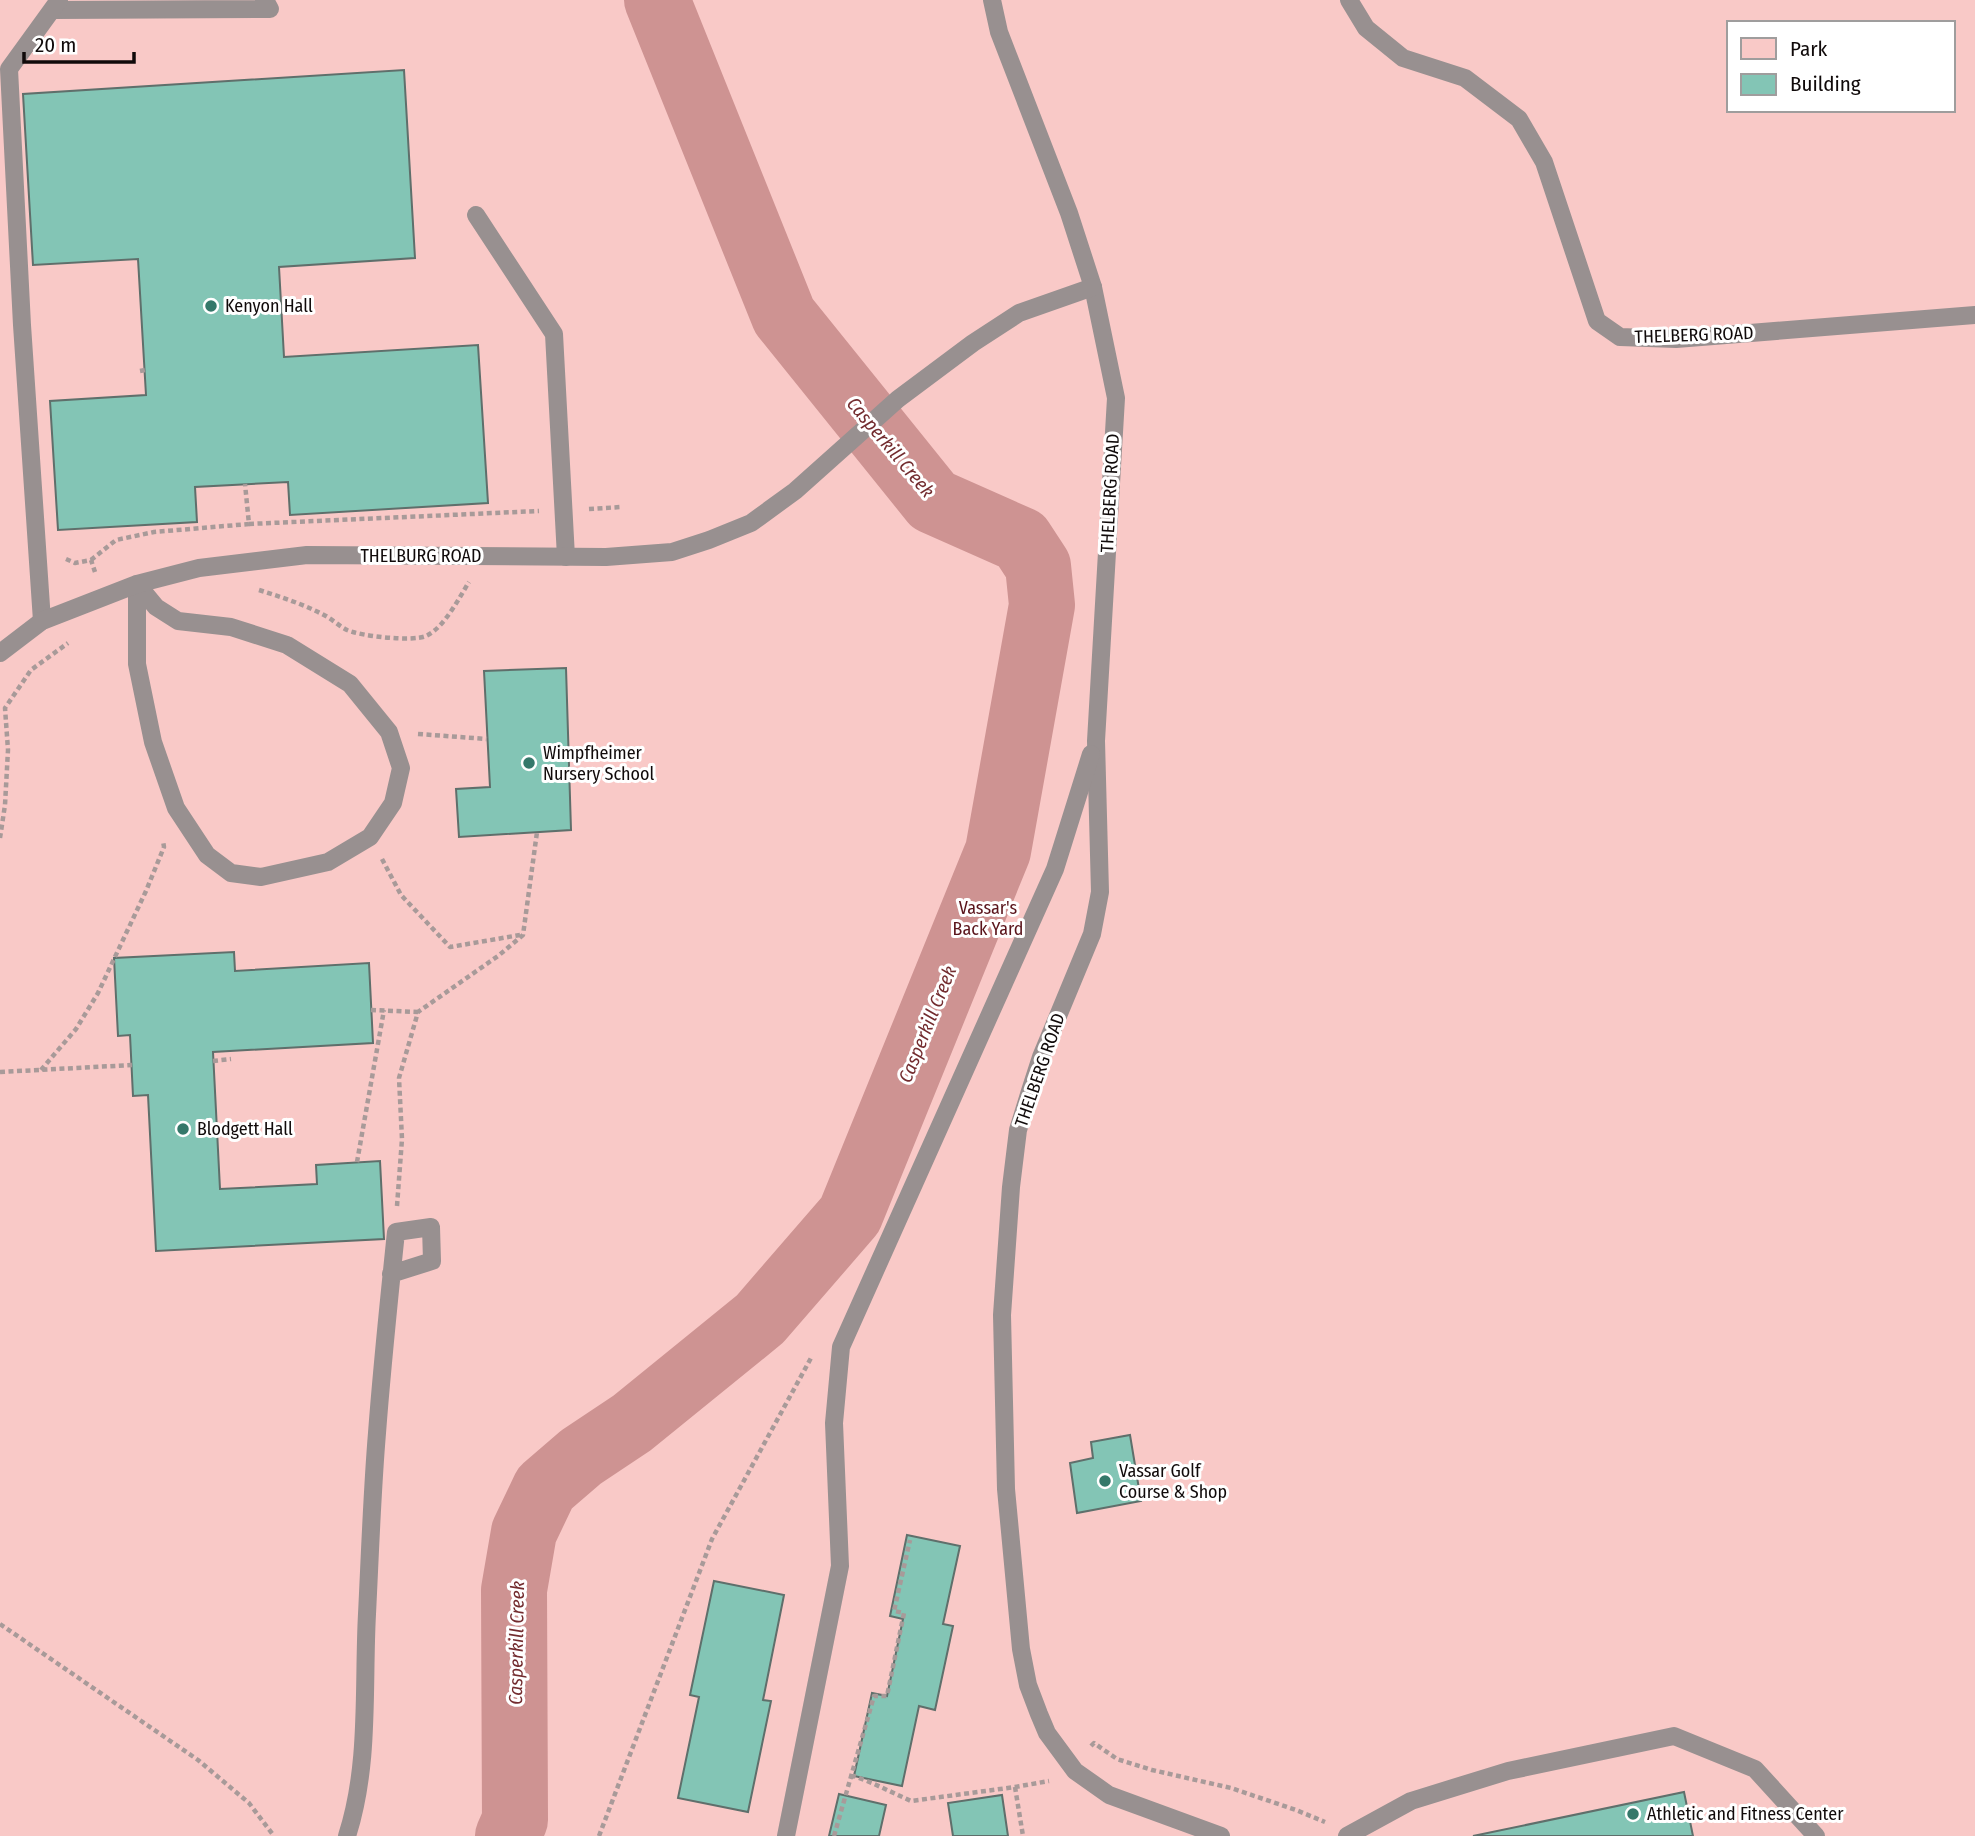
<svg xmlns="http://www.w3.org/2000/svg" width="1975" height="1836" viewBox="0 0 1975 1836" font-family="'Fira Sans Condensed',sans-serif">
  <rect width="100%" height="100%" fill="#f4e2e1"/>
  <path fill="#f9c9c7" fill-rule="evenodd" d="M0,0H1975V1836H0ZM1728,23H1952V110H1728Z"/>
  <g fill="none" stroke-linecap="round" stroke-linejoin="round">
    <polyline stroke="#ce9392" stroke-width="66" points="508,1836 515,1820 514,1590 524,1532 545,1488 581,1457 632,1423 760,1319 850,1215 998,851 1042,605 1038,566 1021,540 933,501 784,316 657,0"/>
  </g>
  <g fill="#83c5b5" stroke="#5f6f6b" stroke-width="2">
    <polygon points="404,70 415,258 279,267 284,357 478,345 488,503 290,515 288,482 195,487 197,522 58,530 50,401 146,395 138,259 33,265 23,94"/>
    <polygon points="566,668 571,830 459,837 456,789 490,787 484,671"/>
    <polygon points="234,952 235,971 369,963 373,1043 213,1052 220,1189 317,1184 316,1165 380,1161 384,1239 156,1251 148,1095 133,1096 130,1035 118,1036 114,958"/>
    <polygon points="1130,1435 1141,1501 1077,1513 1070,1463 1093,1458 1091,1442"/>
    <polygon points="907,1535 960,1546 943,1624 953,1626 935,1710 919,1706 902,1786 854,1776 872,1693 887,1696 903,1619 890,1616"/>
    <polygon points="714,1581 784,1595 763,1700 771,1701 748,1812 678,1798 699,1697 690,1695"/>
    <polygon points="1684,1792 1693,1836 1473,1836"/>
    <polygon points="839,1794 886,1805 879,1836 829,1836"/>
    <polygon points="1002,1795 1008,1836 953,1836 948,1803"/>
  </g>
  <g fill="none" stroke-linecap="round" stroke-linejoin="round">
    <g stroke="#a89a99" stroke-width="4.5" stroke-dasharray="5 3.5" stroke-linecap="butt">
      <polyline points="140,371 145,370"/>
      <polyline points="589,509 621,507"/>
      <polyline points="249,524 539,511"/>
      <polyline points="66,559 75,563 91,560 95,572"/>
      <polyline points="91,560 116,540 154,532 249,524 245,484"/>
      <path d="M259,590C281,597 303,604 324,615C332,619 339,626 347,630C360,636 412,642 426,636C444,628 459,598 469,582"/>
      <polyline points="418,734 487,739"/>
      <polyline points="0,838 5,805 8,750 5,708 31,670 68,643"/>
      <polyline points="382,859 401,895 450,947 520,935"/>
      <polyline points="371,1010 418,1012"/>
      <polyline points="213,1061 231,1059"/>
      <polyline points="41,1070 76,1029 98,993 146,891 164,847 163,841"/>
      <polyline points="0,1072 132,1065"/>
      <polyline points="357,1162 384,1010"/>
      <polyline points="397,1206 402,1139 399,1078 418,1012 498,956 523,935 537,832"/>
      <polyline points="0,1624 198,1760 249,1803 274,1836"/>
      <polyline points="1091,1746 1094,1743 1117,1759 1152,1770 1231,1788 1296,1810 1325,1822"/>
      <polyline points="851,1777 854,1776 872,1783 911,1801 1015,1787 1049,1781"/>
      <polyline points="1015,1787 1023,1836"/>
      <polyline points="599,1836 712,1539 811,1358"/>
      <polyline points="834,1836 874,1696 887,1696 904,1613 894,1611 910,1540"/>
    </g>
    <g stroke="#989090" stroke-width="18">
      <polyline points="992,0 999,32 1069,213 1093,287 1116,398 1096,741 1100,892 1092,934 1041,1057 1030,1091 1018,1130 1011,1187 1002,1315 1006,1489 1021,1649 1028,1685 1039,1714 1047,1733 1075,1771 1109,1795 1221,1836"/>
      <polyline points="1349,0 1366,28 1403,58 1465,78 1519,119 1544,162 1597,321 1620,337 1676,339 1975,315"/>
      <polyline points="53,10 270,9 265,0"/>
      <polyline points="476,215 554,334 566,557"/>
      <polygon points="137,584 156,607 178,621 231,627 287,645 350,684 389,732 401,768 393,803 370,837 328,862 261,877 231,873 207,855 176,808 153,742 137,664"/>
      <polyline points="42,621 22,325 9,69 59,0"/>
      <polyline points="0,653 42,621 137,584 199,568 307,555 606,557 672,552 709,540 751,523 795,491 898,399 973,343 1019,313 1093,287"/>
      <path d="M347,1836C370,1765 363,1688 367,1614C370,1554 372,1493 377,1433C382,1366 389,1299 396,1232L431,1227L432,1261L391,1274"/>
      <polyline points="786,1836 840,1566 834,1423 841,1347 1055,869 1091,754"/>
      <polyline points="1347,1836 1411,1801 1508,1771 1674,1736 1755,1769 1816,1836"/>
    </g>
  </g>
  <g fill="#35786a" stroke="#fff" stroke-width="2.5">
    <circle cx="211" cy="306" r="7"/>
    <circle cx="529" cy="763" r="7"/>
    <circle cx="183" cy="1129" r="7"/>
    <circle cx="1105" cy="1481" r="7"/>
    <circle cx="1633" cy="1814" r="7"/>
  </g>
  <g text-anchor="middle" stroke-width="6" stroke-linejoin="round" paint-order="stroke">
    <g font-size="18" fill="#100a0a" stroke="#fff" text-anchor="start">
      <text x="225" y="312">Kenyon Hall</text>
      <text x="543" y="759">Wimpfheimer<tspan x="543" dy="21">Nursery School</tspan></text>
      <text x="197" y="1135">Blodgett Hall</text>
      <text x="1119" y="1477">Vassar Golf<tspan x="1119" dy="21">Course &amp; Shop</tspan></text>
      <text x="1647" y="1820">Athletic and Fitness Center</text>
    </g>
    <g font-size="18" fill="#100a0a" stroke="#fff">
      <text transform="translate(1694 335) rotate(-2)" y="6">THELBERG ROAD</text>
      <text transform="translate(1110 493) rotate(-87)" y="6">THELBERG ROAD</text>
      <text x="421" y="562">THELBURG ROAD</text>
      <text transform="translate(1040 1070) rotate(-71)" y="6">THELBERG ROAD</text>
    </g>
    <g font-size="18" fill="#5a141b" stroke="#fff">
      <text x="988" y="914">Vassar's<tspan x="988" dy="21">Back Yard</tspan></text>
    </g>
    <g font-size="19" font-style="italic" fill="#732c2f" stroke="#fff">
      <text transform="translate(891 447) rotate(50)" y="7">Casperkill Creek</text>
      <text transform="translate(927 1024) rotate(-68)" y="7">Casperkill Creek</text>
      <text transform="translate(516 1643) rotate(-89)" y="7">Casperkill Creek</text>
    </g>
  </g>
  <rect x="1727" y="21" width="228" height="91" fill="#ffffff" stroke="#9f9d9d" stroke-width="2"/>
  <rect x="1741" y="38" width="35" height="21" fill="#f9c9c7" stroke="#9f9d9d" stroke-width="2"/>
  <text x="1790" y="56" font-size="21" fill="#100a0a">Park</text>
  <rect x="1741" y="74" width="35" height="21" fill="#83c5b5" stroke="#9f9d9d" stroke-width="2"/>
  <text x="1790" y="91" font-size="21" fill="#100a0a">Building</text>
  <path d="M24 52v10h110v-10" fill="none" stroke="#100a0a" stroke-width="3.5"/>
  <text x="35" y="52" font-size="21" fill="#100a0a" stroke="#ffffff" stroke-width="5" paint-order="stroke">20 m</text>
</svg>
